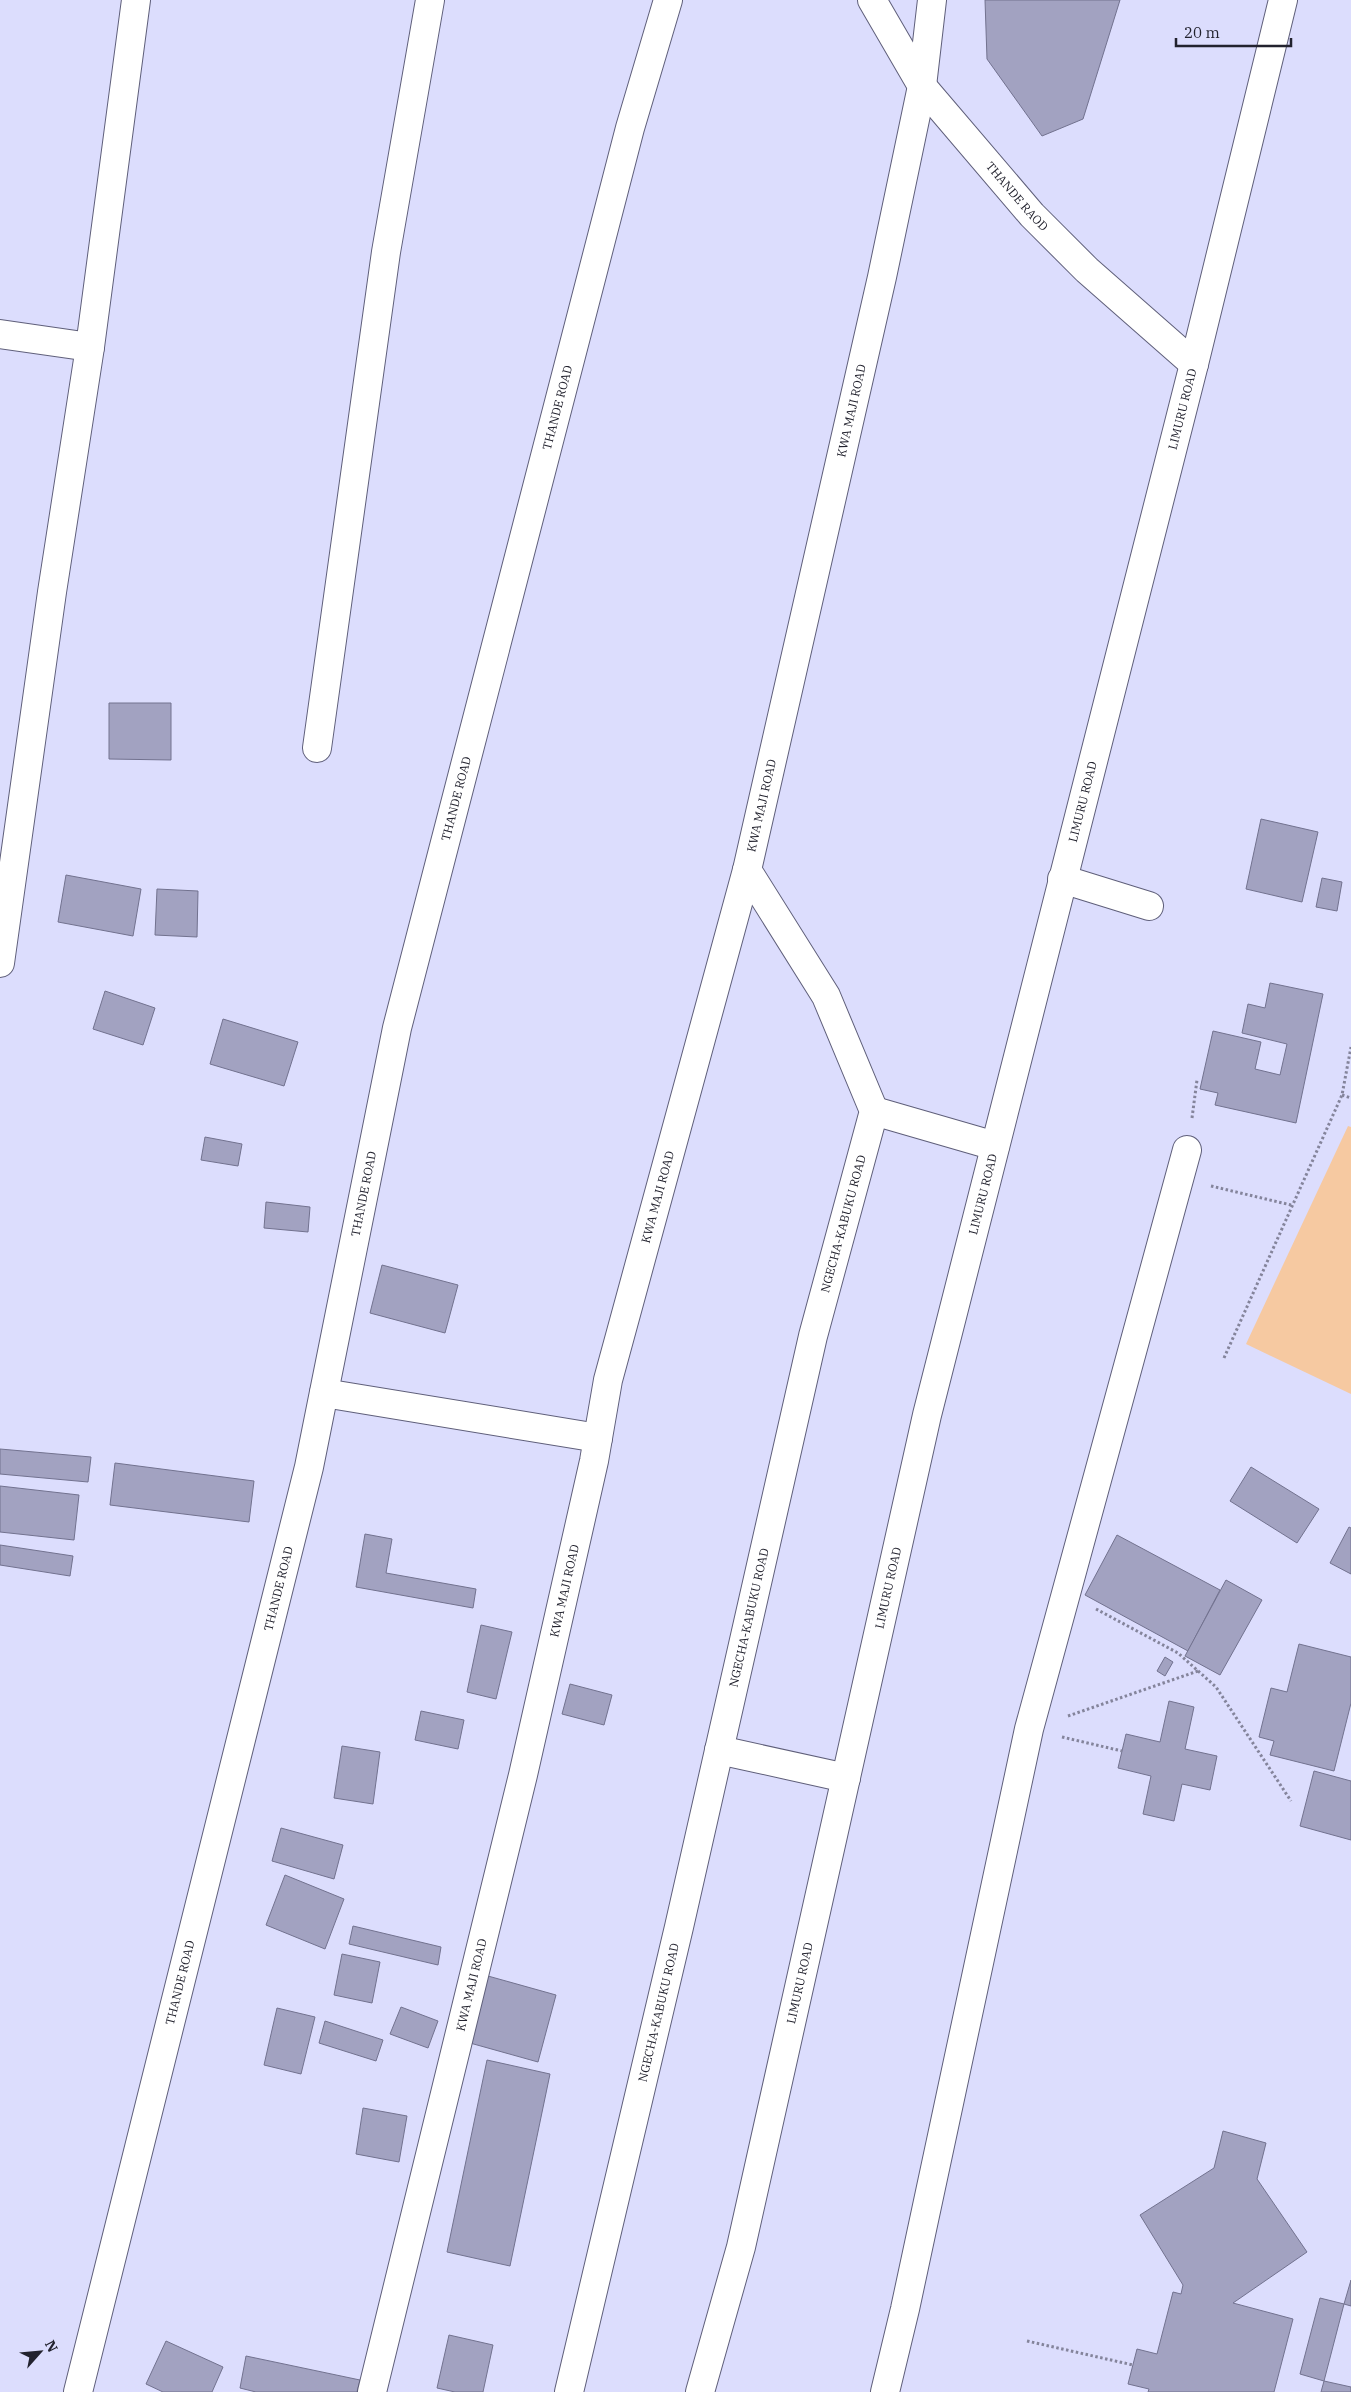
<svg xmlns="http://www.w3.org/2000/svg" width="1351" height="2392" viewBox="0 0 1351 2392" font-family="'IBM Plex Serif',serif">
  <rect width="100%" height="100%" fill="#dcddfd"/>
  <polygon fill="#f6c9a1" points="1348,1126 1351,1127 1351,1394 1246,1344"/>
  <g fill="#a2a2c1" stroke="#72728f">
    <polygon points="985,0 1120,0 1083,119 1042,136 987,59"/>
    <polygon points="109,703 171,703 171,760 109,759"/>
    <polygon points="1261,819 1318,832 1302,902 1246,889"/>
    <polygon points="66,875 141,889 133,936 58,922"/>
    <polygon points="1322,878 1342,882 1337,911 1316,907"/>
    <polygon points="157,889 198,891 197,937 155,935"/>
    <polygon points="1270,983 1323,994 1296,1123 1215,1105 1218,1093 1200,1089 1213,1031 1261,1042 1255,1069 1280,1075 1287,1044 1242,1033 1248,1004 1265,1008"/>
    <polygon points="105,991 155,1008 143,1045 93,1029"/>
    <polygon points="223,1019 298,1042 284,1086 210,1064"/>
    <polygon points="205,1137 242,1144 238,1166 201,1160"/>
    <polygon points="266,1202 310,1207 308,1232 264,1228"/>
    <polygon points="382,1265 458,1285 445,1333 370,1313"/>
    <polygon points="0,1449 91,1457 88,1482 0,1474"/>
    <polygon points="115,1463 254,1481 249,1522 110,1505"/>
    <polygon points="1251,1467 1319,1509 1297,1543 1230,1501"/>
    <polygon points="0,1486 79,1495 74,1540 0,1532"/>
    <polygon points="1349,1527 1351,1528 1351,1574 1330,1563"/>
    <polygon points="365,1534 392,1539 386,1573 476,1589 473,1608 356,1587"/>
    <polygon points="1117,1535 1220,1590 1188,1651 1085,1595"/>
    <polygon points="0,1545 73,1556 70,1576 0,1565"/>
    <polygon points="1226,1580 1262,1600 1220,1675 1185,1656"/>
    <polygon points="481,1625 512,1632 496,1699 467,1692"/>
    <polygon points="1299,1644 1351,1657 1351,1703 1334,1771 1270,1755 1274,1741 1259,1737 1271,1688 1287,1692"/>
    <polygon points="1165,1657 1173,1662 1165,1676 1157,1671"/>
    <polygon points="570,1684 612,1695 604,1725 562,1714"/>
    <polygon points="1169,1701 1194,1707 1185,1749 1217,1756 1210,1790 1182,1784 1174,1821 1143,1814 1151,1776 1118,1768 1126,1734 1160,1742"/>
    <polygon points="421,1711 464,1720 458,1749 415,1740"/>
    <polygon points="342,1746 380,1752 373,1804 334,1798"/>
    <polygon points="1314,1771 1351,1781 1351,1840 1300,1826"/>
    <polygon points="281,1828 343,1845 334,1879 272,1861"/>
    <polygon points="285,1875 344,1899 325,1949 266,1925"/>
    <polygon points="353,1926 441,1947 438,1965 349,1944"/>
    <polygon points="342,1954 380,1962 372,2003 334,1995"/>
    <polygon points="488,1976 556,1995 538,2062 470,2043"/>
    <polygon points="401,2007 438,2021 428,2048 390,2034"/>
    <polygon points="277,2008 315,2017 301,2074 264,2065"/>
    <polygon points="325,2021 383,2040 376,2061 319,2043"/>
    <polygon points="487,2060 550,2074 510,2266 447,2252"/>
    <polygon points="363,2108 407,2116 399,2162 356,2154"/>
    <polygon points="1223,2131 1266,2143 1257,2179 1307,2252 1233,2303 1293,2319 1274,2392 1148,2392 1149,2389 1128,2384 1137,2349 1157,2354 1173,2292 1181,2294 1183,2285 1140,2215 1214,2168"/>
    <polygon points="1351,2280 1351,2306 1344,2304"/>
    <polygon points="1320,2298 1344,2304 1324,2381 1300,2374"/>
    <polygon points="449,2335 493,2345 483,2392 455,2392 437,2388"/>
    <polygon points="166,2341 223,2367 212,2392 163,2392 146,2384"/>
    <polygon points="246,2356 360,2380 357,2392 256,2392 240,2388"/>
    <polygon points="1324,2381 1351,2387 1351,2392 1321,2392"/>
  </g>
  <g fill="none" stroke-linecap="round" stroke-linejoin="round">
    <defs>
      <g id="minor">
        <path id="s1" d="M872,0L922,86L1032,215L1087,270L1194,364"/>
        <polyline points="0,334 90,347"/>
        <polyline points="317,748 386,252 430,0"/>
        <polyline points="1062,879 1149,906"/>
        <polyline points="0,963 52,592 90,347 136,0"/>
        <polyline points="874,1111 995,1146"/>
        <polyline points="324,1393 598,1438"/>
        <polyline points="719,1750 846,1778"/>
        <path id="s2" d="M78,2392L309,1467L397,1028L630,128L668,0"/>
        <path id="s3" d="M372,2392L523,1775L594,1461L608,1380L747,870L882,277L922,86L932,0"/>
        <path id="s4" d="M569,2392L679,1927L813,1336L874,1111L826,996L747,870"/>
        <polyline points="885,2392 905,2309 1029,1729 1187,1150"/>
      </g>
      <g id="highway">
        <path id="s5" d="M700,2392L741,2247L927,1415L1194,364L1283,0"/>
      </g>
    </defs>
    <use href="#minor" stroke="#5f5f7a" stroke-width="30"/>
    <use href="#highway" stroke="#5f5f7a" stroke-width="30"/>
    <g stroke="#84849b" stroke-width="3" stroke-dasharray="2.5 2.5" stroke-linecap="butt">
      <polyline points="1342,1095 1351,1098"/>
      <polyline points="1192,1118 1197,1080"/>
      <polyline points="1211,1186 1291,1205"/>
      <polyline points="1224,1358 1342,1095 1351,1047"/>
      <polyline points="1096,1609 1178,1653 1216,1687 1291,1801"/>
      <polyline points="1068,1716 1198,1671"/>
      <polyline points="1062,1737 1122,1751"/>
      <polyline points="1027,2341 1133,2365"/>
    </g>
    <use href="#minor" stroke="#fff" stroke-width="28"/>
    <use href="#highway" stroke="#fff" stroke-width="28"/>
  </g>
  <g text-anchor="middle" stroke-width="4" stroke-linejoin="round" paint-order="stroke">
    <g font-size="12" fill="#22222e" stroke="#dcddfd">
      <text dy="4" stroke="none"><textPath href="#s1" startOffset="245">THANDE RAOD</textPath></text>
      <text dy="4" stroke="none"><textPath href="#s2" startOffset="2042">THANDE ROAD</textPath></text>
      <text dy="4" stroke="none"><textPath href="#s5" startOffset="2041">LIMURU ROAD</textPath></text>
      <text dy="4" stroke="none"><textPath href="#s3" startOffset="2039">KWA MAJI ROAD</textPath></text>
      <text dy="4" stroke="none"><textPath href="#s2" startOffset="1638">THANDE ROAD</textPath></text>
      <text dy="4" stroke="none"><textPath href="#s5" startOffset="1636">LIMURU ROAD</textPath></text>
      <text dy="4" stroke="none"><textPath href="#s3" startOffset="1634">KWA MAJI ROAD</textPath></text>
      <text dy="4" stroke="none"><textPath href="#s2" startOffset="1232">THANDE ROAD</textPath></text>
      <text dy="4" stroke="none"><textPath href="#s5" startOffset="1231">LIMURU ROAD</textPath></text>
      <text dy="4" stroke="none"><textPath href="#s3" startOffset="1229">KWA MAJI ROAD</textPath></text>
      <text dy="4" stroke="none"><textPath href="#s4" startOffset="1200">NGECHA-KABUKU ROAD</textPath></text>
      <text dy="4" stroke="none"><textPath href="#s5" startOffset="826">LIMURU ROAD</textPath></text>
      <text dy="4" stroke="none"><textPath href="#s2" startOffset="828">THANDE ROAD</textPath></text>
      <text dy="4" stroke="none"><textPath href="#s3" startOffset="824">KWA MAJI ROAD</textPath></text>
      <text dy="4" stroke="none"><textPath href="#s4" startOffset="795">NGECHA-KABUKU ROAD</textPath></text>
      <text dy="4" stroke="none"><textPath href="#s2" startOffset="422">THANDE ROAD</textPath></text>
      <text dy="4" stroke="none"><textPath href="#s5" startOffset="421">LIMURU ROAD</textPath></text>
      <text dy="4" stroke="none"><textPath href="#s3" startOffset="419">KWA MAJI ROAD</textPath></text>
      <text dy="4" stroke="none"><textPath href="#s4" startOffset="390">NGECHA-KABUKU ROAD</textPath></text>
    </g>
  </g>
  <g transform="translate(40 2352) rotate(63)" stroke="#dcddfd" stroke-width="4" paint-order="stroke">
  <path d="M0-4L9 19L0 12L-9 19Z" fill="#22222e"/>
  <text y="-8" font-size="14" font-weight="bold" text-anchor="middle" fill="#22222e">N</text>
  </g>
  <path d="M1176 38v8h115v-8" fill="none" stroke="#22222e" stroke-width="2.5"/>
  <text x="1184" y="38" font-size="15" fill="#22222e" stroke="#dcddfd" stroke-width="4" paint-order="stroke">20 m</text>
</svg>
